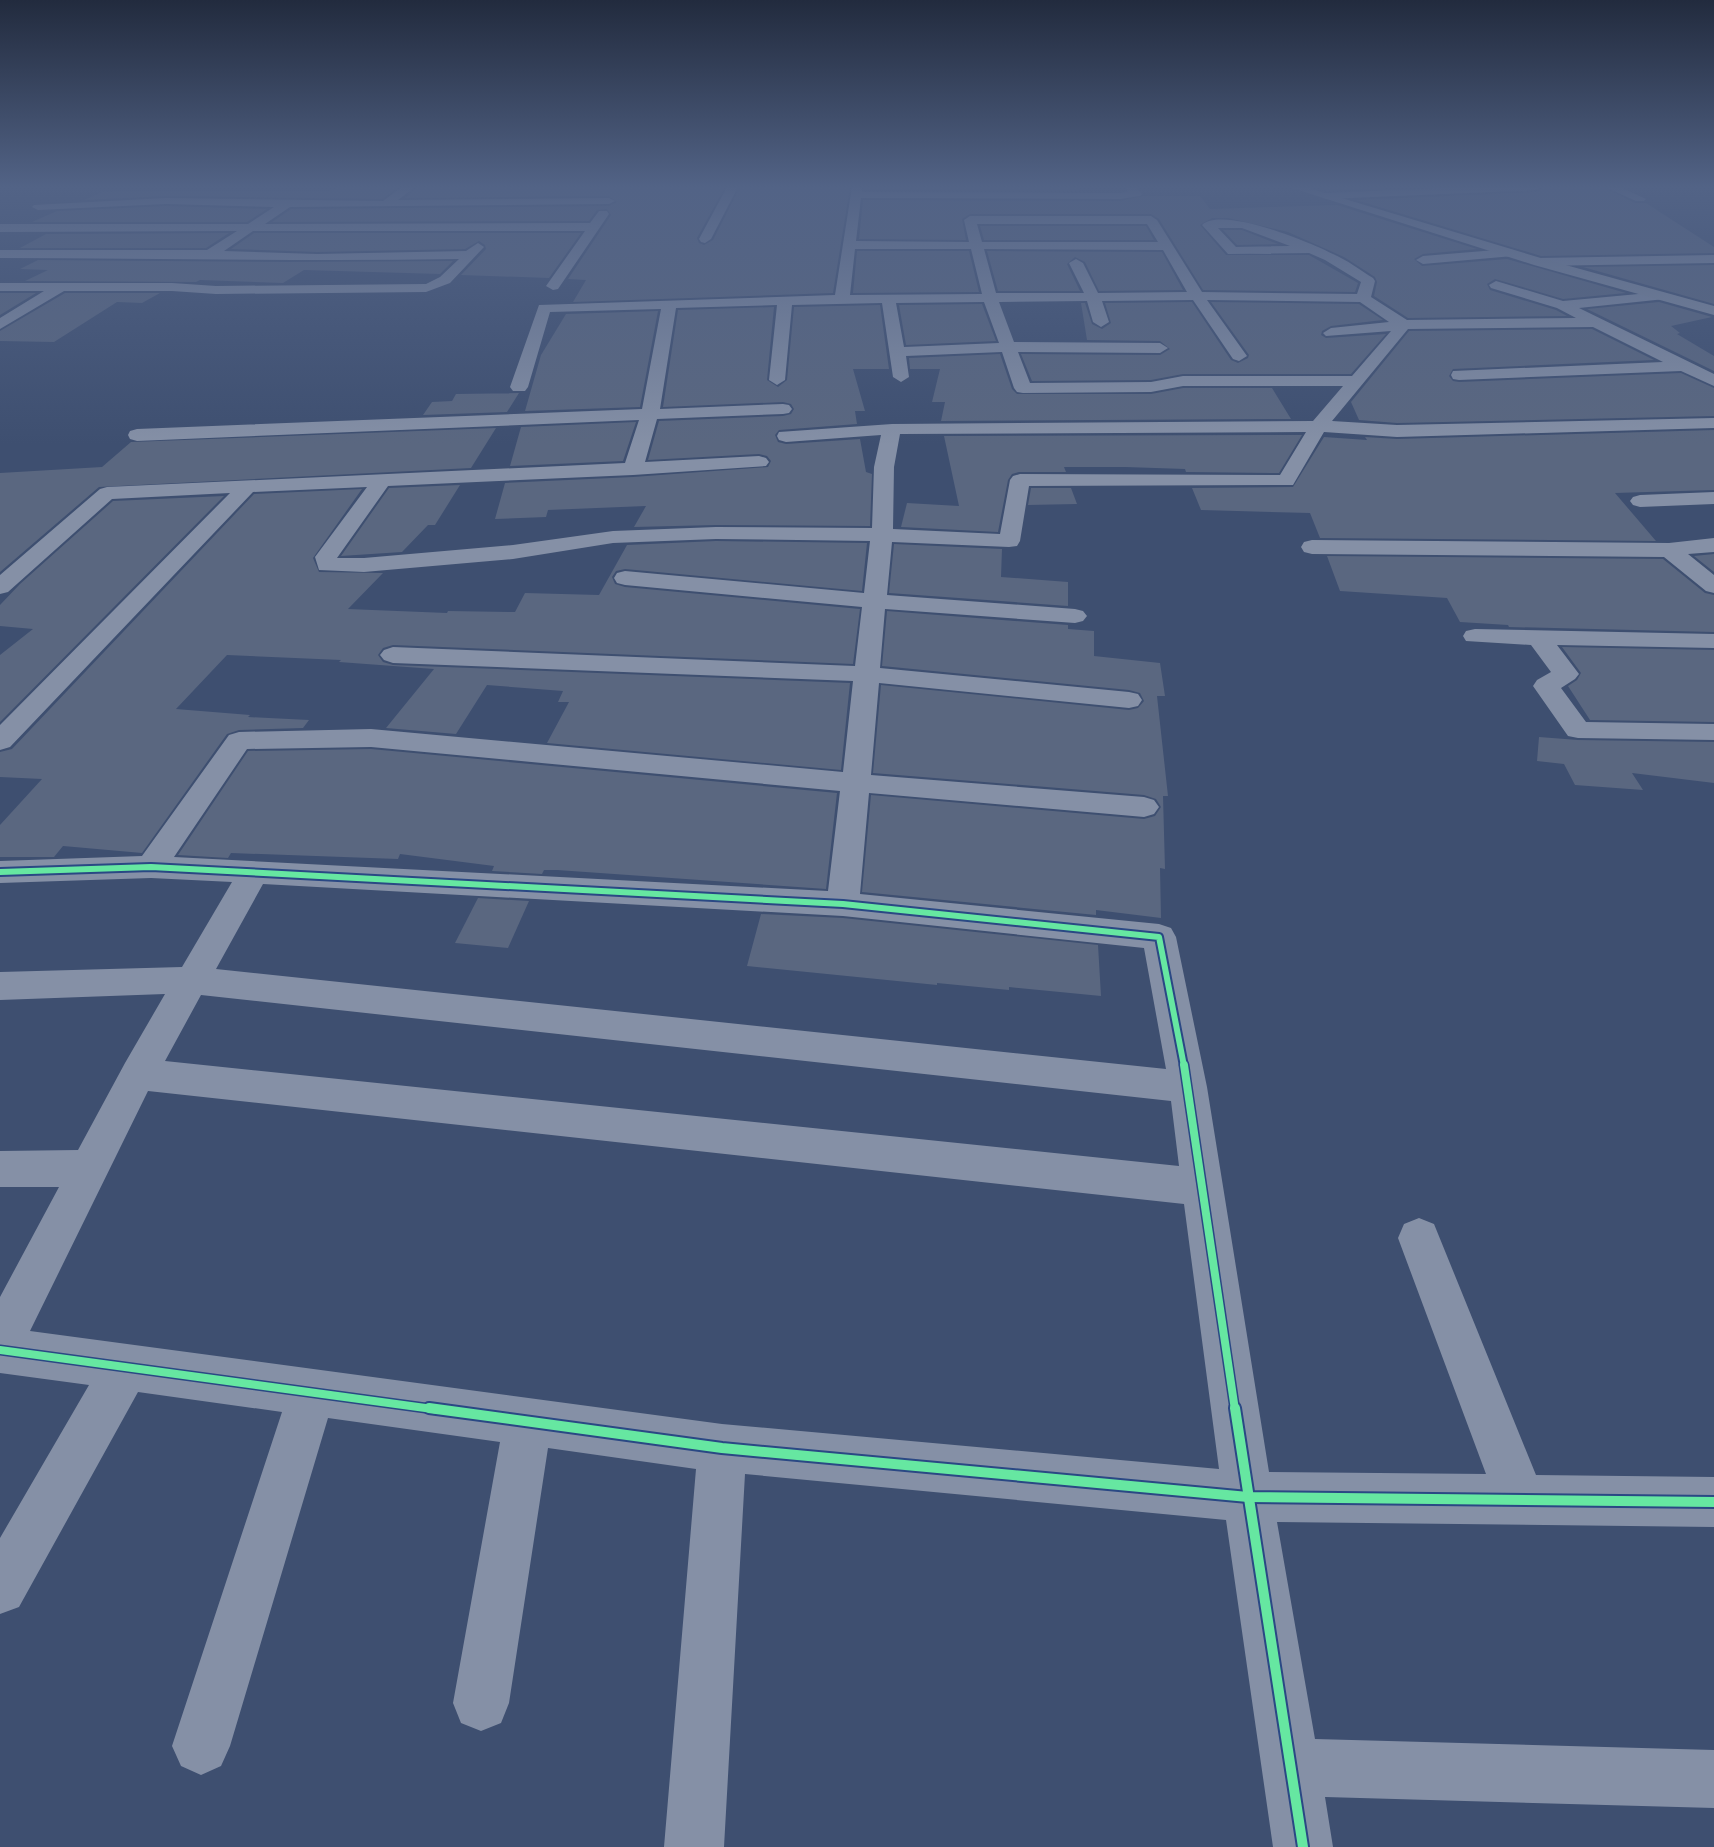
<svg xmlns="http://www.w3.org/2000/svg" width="1714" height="1847" viewBox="0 0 1714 1847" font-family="'Varela Round',sans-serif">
  <rect width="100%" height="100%" fill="#3e4f70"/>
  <g fill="#5a6780">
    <polygon points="338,187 399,187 382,199 166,196 84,200 102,192 329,191"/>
    <polygon points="417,187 725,187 697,238 699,243 704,245 713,240 740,187 850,187 833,293 573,302 586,280 568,279 611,215 607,209 597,210 589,221 272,222 291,209 609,206 617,202 609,196 405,198"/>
    <polygon points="864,187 1056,187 1080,188 1080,191 864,190"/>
    <polygon points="1318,187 1425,187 1327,191"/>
    <polygon points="1544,187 1603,187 1635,203 1646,203 1714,247 1714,253 1541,256 1356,200 1536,192"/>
    <polygon points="1143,196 1200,196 1210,209 1337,205 1477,249 1423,254 1414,259 1422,266 1507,259 1626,293 1563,299 1495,279 1487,284 1490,290 1556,310 1567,316 1408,318 1374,296 1377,282 1375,277 1344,257 1288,232 1228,218 1212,218 1200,225 1226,255 1309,255 1358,283 1355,292 1203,290 1159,219 1151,214 970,214 962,219 966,240 859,239 863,200 1120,201"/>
    <polygon points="166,206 267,209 247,222 32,222 57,211"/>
    <polygon points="980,226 1146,226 1154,240 984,240"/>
    <polygon points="1223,230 1242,230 1278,244 1237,245"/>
    <polygon points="229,233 206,248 20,248 46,234"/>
    <polygon points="254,233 581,233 549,278 461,275 486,249 485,245 479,241 465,249 317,252 231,249"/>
    <polygon points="857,251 969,251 979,292 853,293"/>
    <polygon points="987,251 1162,252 1183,290 1099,291 1085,262 1075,257 1067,264 1080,291 998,291"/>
    <polygon points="38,260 287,262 453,261 440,274 304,270 283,283 200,280 196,282 25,281 48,270 20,269"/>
    <polygon points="1714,265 1714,304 1583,267"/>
    <polygon points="0,293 36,293 0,315"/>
    <polygon points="65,293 160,293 142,303 117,302 54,342 0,341 0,331"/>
    <polygon points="1192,302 1231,360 1238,363 1248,358 1249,355 1211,302 1359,304 1383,320 1331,326 1322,331 1321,335 1326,338 1386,334 1351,374 1183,374 1151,380 1032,381 1021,354 1160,355 1170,349 1160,341 1087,340 1081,303 1085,303 1092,324 1102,329 1111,323 1105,303"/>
    <polygon points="1659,302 1712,317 1671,326 1680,333 1677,334 1714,356 1714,371 1587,309"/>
    <polygon points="982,304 996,341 906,345 899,305"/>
    <polygon points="880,305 889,369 853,369 865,411 855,411 857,424 779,430 775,435 778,442 786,444 860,439 866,472 872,474 870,526 716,525 634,527 646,506 548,510 546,517 495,519 505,483 633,477 768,467 771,461 767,456 759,454 648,460 659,421 783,416 791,414 794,409 791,404 783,402 663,407 678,310 774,307 767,380 778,387 787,380 794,307"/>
    <polygon points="658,311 640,407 525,411 541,355 566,314"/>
    <polygon points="1592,329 1654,360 1453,369 1449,376 1453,381 1459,382 1681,373 1714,388 1714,416 1397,423 1359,420 1351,402 1409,331"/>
    <polygon points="1000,354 1012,389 1017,394 1151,394 1183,388 1272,388 1291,419 941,421 945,402 932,402 940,369 910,369 909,358"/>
    <polygon points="519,393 507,412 423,415 432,402 452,401 456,394"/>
    <polygon points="636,422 623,461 510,466 521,427"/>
    <polygon points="496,428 471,468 99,487 0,572 0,473 102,467 131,442"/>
    <polygon points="1714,430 1714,490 1615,493 1656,541 1320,538 1310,513 1201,510 1192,488 1293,487 1324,437 1367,440 1365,437 1397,439"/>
    <polygon points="1302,435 1279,473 1186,472 1185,469 1125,467 1064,467 1066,472 1019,472 1012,474 1008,480 998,532 901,527 907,503 959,506 944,436"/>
    <polygon points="460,485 435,525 428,525 402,552 341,556 389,488"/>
    <polygon points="1031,488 1071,488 1077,504 1028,505"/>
    <polygon points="362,489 313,558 319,572 383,573 348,609 447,613 448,611 515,612 525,593 599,595 627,545 716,541 867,543 862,591 625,569 616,571 612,577 615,584 625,587 860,609 853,664 393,645 383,648 378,655 383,662 393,665 850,683 841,770 547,743 569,702 558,702 563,691 487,685 456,734 386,728 434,669 339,662 341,660 227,655 176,709 250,715 248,717 309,720 303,728 239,730 227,734 142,853 63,846 54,857 0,857 0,825 42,779 0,777 0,752 12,749 254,494"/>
    <polygon points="224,496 0,722 0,655 33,629 0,626 0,605 20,584 113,501"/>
    <polygon points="894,544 1002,549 1001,577 1068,582 1068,606 889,593"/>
    <polygon points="1714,554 1714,572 1694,556"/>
    <polygon points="1327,556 1663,559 1705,593 1714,595 1714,632 1509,627 1508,625 1460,622 1447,598 1340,591"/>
    <polygon points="887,611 1068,625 1068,629 1094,631 1094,656 1160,663 1165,696 1157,696 1168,796 1163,796 1165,869 1160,868 1161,918 1096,910 1096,915 862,892 871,795 1144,819 1155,816 1161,807 1156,799 1144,795 873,773 881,685 1129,710 1138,708 1144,701 1140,693 1129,690 882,666"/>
    <polygon points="1562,647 1714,650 1714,722 1590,720 1568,686 1577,680 1581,673"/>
    <polygon points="1539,737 1578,740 1714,742 1714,783 1632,773 1643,790 1575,785 1564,764 1537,761"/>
    <polygon points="371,749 837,793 826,889 557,870 544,870 542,874 492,871 494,866 400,854 398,859 231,853 228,858 178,855 248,751"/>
    <polygon points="478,898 529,901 508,948 455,943"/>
    <polygon points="761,914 843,918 1098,945 1101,996 1009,987 1009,990 937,983 937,985 747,966"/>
  </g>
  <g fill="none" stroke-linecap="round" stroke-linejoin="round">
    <g fill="#8590a6" fill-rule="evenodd">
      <path d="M402,187H415L398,200L609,198L615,201L609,204L290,207L265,224L590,223L599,211H607L609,214L558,289L553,290L546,286L585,231H253L224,251L317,254L466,251L478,243L484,247L450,283L426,292L216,294L172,291H64L0,329V318L44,291H0V283H172L216,286L426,284L440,277L459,259C306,262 153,258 0,258V250H207L237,231L0,232V224H248L274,207L166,204L38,210L32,207L34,205L166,198L383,201Z"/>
      <polygon points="727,187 738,187 711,239 705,243 701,242 699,239"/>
      <path d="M852,187H862V192L1120,193L1128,192L1125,187H1136L1142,194L1140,196L1120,199L861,198L856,241L969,242L964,220L970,216H1151L1157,220L1202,292L1357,294L1361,282L1325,260L1309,253L1228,254L1202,225C1222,206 1310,242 1333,254C1347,260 1360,270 1373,278L1375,281L1371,297L1407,320L1576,318L1557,308L1491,288L1489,285L1496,281L1563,301L1660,292L1667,296L1665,299L1579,308L1714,374V386L1681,371L1459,380L1453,379L1451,375L1453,371L1663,362L1593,327L1408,329L1332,421L1397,425L1714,418V428L1397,437L1324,432L1293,485L1029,486L1020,541L1017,546L1009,547L892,542L887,595L1075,609L1083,611L1087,616L1083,621L1075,623L885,609L880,668L1129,692L1138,694L1142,700L1138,706L1129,708L879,683L871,775L1144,797L1154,800L1159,807L1154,814L1144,817L869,793L860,894L1159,924L1171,928L1176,937L1207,1087L1269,1472L1486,1474L1398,1238L1404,1224L1419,1218L1434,1224L1536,1475L1714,1477V1527L1277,1522L1315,1739L1714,1750V1808L1325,1797L1333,1847H1273L1226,1520L745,1474L724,1847H664L696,1469L548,1448L509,1703L501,1723L481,1731L461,1723L453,1703L500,1442L328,1418L230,1746L221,1766L201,1775L181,1766L172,1746L282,1412L138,1392L19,1607L0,1614V1538L89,1385L0,1373V1297L59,1187H0V1151L78,1150L125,1063L165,994L0,1000V972L182,967L232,882L151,878L0,883V861L142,856L229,735L239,732L371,729L843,772L853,681L393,663L384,660L380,655L384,650L393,647L855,666L862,607L625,585L617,583L614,578L617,573L625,571L864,593L870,541L716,539L613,543L513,559L364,572L319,570L315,557L367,487L253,492L10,747L0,750V725L230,493L112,499L8,592L0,594V575L100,489L107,487L625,463L639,420L137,441L130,439L128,435L130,431L137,429L642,409L661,309L550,312L528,387L525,391H513L510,387L539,305L835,295ZM977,224H1147L1158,242H982ZM1218,228H1242L1290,246L1236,247ZM855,249H971L982,294L850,295ZM984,249L1163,250L1187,292L1098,293L1083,263L1076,259L1069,263L1084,293H996ZM1193,300L1233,359L1239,361L1247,356L1207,300L1360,302L1389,322L1331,328L1323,333L1326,336L1391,331L1352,376H1183L1151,382L1030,383L1018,352L1160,353L1168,348L1160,343L1014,342L999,302L1087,301L1093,322L1101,327L1109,322L1102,301ZM984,302L999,343L904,347L896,303ZM882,303L893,377L901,382L909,377L906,356L1002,352L1014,388L1017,392L1023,393L1151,392L1183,386H1343L1313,421L892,424L779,432L777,436L779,440L786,442L881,435L874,467L872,528L716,527L613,531L513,545L364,558H337L388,486L633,475L766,466L769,462L766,458L759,456L645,462L657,419L783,414L789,413L792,409L789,405L783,404L660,409L676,308L777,305L769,380L777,385L785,380L792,305ZM1306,432L1280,475L1020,474L1013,476L1010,480L1000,534L893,529L894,467L900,434ZM371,747L840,791L828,891L174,857L247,749ZM263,884L843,916L1144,948L1166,1069L216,969ZM201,995L1171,1101L1179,1166L165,1061ZM148,1091L1184,1204L1219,1469L722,1424L30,1331Z"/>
      <polygon points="1468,187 1542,187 1536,190 1326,199 1320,196 1326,193"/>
      <polygon points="1605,187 1620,187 1646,199 1644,201 1636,201"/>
      <polygon points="1508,249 1513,250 1515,253 1513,256 1423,264 1416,260 1423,256"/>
      <polygon points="1714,255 1714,263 1539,266 1532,262 1539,258"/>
      <polygon points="1714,492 1714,504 1640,507 1633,505 1630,501 1633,497 1640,495"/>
      <polygon points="1714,538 1714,552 1688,554 1714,575 1714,593 1706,591 1664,557 1312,554 1304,552 1301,547 1304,542 1312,540 1669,543"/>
      <polygon points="1475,629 1714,634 1714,648 1557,645 1579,674 1575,679 1561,688 1586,722 1714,724 1714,740 1578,738 1568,736 1533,686 1537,680 1551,672 1531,645 1466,641 1463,636 1466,631"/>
    </g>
    <polygon fill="#848fa3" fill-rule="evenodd" points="1289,187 1305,187 1544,259 1714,306 1714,315 1534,265"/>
    <defs>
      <polyline id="cycleway-far2" points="0,872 151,867 843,904 1159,937 1184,1066"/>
      <g id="cycleway-far1">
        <polyline points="1184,1065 1235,1410"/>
        <polyline points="0,1350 440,1410"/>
      </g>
      <g id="cycleway">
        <polyline points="429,1408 722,1448 1248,1497 1714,1502"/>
        <polyline points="1235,1408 1303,1847"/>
      </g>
    </defs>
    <use href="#cycleway-far2" stroke="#2a4884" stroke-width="10"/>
    <use href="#cycleway-far1" stroke="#2a4884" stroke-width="11"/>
    <use href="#cycleway" stroke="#2a4884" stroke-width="14"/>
    <use href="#cycleway-far2" stroke="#66e7a1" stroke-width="6"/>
    <use href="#cycleway-far1" stroke="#66e7a1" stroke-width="8"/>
    <use href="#cycleway" stroke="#66e7a1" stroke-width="10"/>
  </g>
  <linearGradient id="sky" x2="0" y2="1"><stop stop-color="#222b3e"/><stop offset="0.42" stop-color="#526386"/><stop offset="1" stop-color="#526386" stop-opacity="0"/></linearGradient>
  <rect width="1714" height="445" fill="url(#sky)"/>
</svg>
